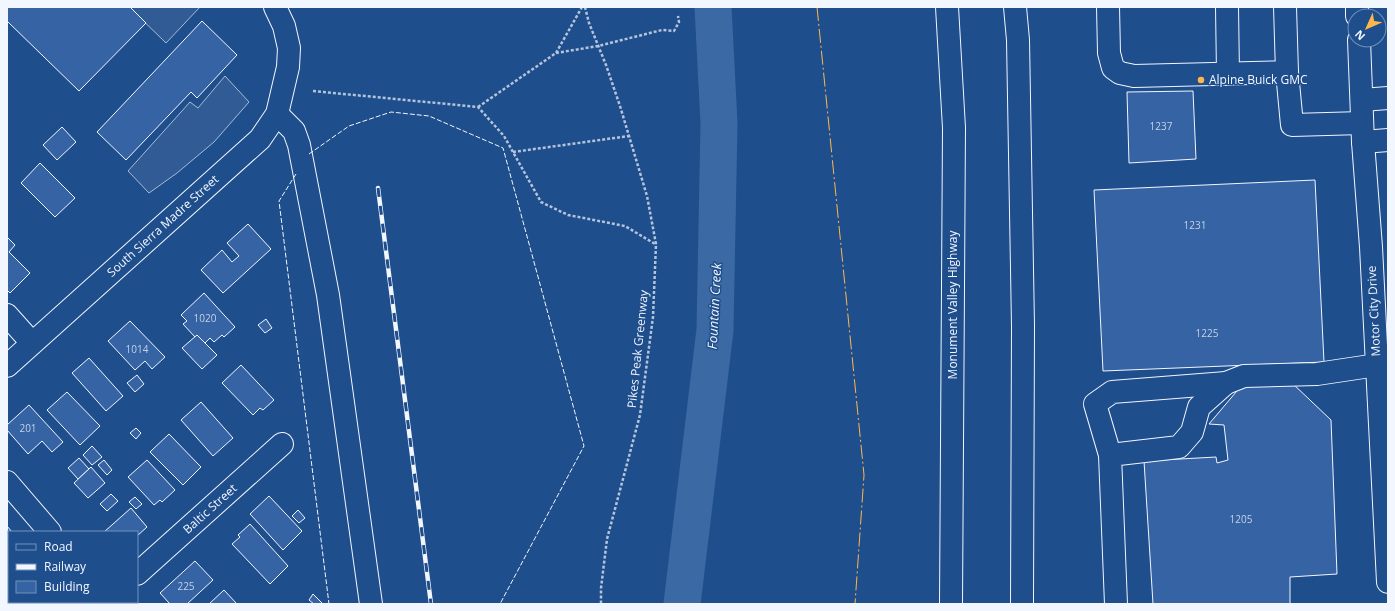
<svg xmlns="http://www.w3.org/2000/svg" width="1395" height="611" viewBox="0 0 1395 611" font-family="'Open Sans',sans-serif">
  <rect width="100%" height="100%" fill="#1f4e8c"/>
  <g fill="#305b95" stroke="#a8bbd7">
    <polygon points="129,7 200,7 166,43"/>
    <polygon points="225,76 249,102 214,142 177,173 149,193 128,171 190,102 198,108"/>
  </g>
  <g fill="none" stroke-linecap="round" stroke-linejoin="round">
    <polyline stroke="#3b69a3" stroke-width="37" points="682,604 715,330 719,123 713,7"/>
  </g>
  <g fill="#3563a3" stroke="#f2f6ff">
    <polygon points="7,7 130,7 146,23 79,91 7,21"/>
    <polygon points="202,21 237,55 197,98 191,92 126,160 97,132"/>
    <polygon points="1193,91 1196,159 1129,163 1127,92"/>
    <polygon points="62,127 76,142 57,160 43,145"/>
    <polygon points="40,163 75,198 55,217 21,183"/>
    <polygon points="1315,180 1324,362 1103,371 1094,190"/>
    <polygon points="248,224 271,249 223,293 201,270 222,250 232,262 239,256 227,243"/>
    <polygon points="7,237 15,245 9,252 30,273 10,293 7,290"/>
    <polygon points="204,293 235,327 224,337 222,335 214,342 210,338 205,343 197,335 195,337 183,324 187,321 181,315"/>
    <polygon points="266,319 272,328 265,333 258,325"/>
    <polygon points="130,321 165,357 152,369 145,361 135,370 108,341"/>
    <polygon points="197,335 217,355 202,369 182,348"/>
    <polygon points="89,358 123,396 106,411 72,373"/>
    <polygon points="241,365 274,400 263,410 260,408 253,415 222,383"/>
    <polygon points="137,375 144,384 135,392 127,383"/>
    <polygon points="1291,382 1331,420 1337,574 1290,577 1290,604 1153,604 1144,461 1216,457 1217,463 1228,460 1224,425 1209,424 1242,385"/>
    <polygon points="67,392 100,426 80,445 47,410"/>
    <polygon points="201,402 233,438 213,456 181,420"/>
    <polygon points="29,405 63,442 52,452 42,441 28,454 7,430 7,425"/>
    <polygon points="136,428 141,433 136,439 130,433"/>
    <polygon points="169,434 201,467 183,485 150,452"/>
    <polygon points="92,446 102,457 92,465 83,455"/>
    <polygon points="79,458 89,469 78,479 68,468"/>
    <polygon points="104,460 112,470 107,475 98,465"/>
    <polygon points="147,460 175,490 162,502 160,500 154,505 128,477"/>
    <polygon points="91,467 105,483 88,498 74,483"/>
    <polygon points="111,494 118,501 107,511 100,504"/>
    <polygon points="269,496 302,531 283,550 250,514"/>
    <polygon points="135,497 142,504 136,509 129,502"/>
    <polygon points="131,508 147,527 137,536 137,532 104,532"/>
    <polygon points="298,510 305,518 299,523 292,516"/>
    <polygon points="250,524 288,566 270,584 232,544 240,537 238,535"/>
    <polygon points="7,526 12,532 9,532 9,543 7,545"/>
    <polygon points="195,561 213,580 187,604 170,604 160,593"/>
    <polygon points="224,590 237,604 209,604"/>
    <polygon points="313,594 323,604 314,604 309,600"/>
    <polygon points="38,602 67,602 69,604 36,604"/>
  </g>
  <g fill="none" stroke-linecap="round" stroke-linejoin="round">
    <defs>
      <g id="minor">
        <polyline points="1108,7 1109,53 1113,68 1120,73 1134,76 1287,72 1285,7"/>
        <polyline points="1227,7 1228,74"/>
        <polyline points="1357,7 1357,16"/>
        <polyline points="1359,40 1363,142 1371,247 1388,582"/>
        <polyline points="1287,72 1292,125 1362,123"/>
        <polyline points="1362,100 1388,98"/>
        <polyline points="277,114 294,131 299,145 328,295 371,604"/>
        <polyline points="1363,142 1388,140"/>
        <polyline points="7,315 32,343"/>
        <polyline points="7,366 260,139 277,114 288,67 289,48 284,26 275,7"/>
        <polyline points="1110,455 1095,404 1112,392 1226,383"/>
        <polyline points="7,482 50,532"/>
        <polyline points="137,574 282,444"/>
        <polyline points="103,604 105,602"/>
        <polyline points="1116,604 1110,455 1179,447 1192,432 1199,407 1226,383 1244,376 1317,374 1377,365"/>
      </g>
      <g id="highway">
        <polyline points="947,7 954,128 951,604"/>
        <polyline points="1015,7 1018,40 1023,326 1022,604"/>
      </g>
    </defs>
    <use href="#minor" stroke="#f2f6ff" stroke-width="24"/>
    <use href="#highway" stroke="#f2f6ff" stroke-width="24"/>
    <g stroke="#b3c4dc" stroke-width="2.5" stroke-dasharray="3 2" stroke-linecap="butt">
      <polyline points="585,7 589,23 606,65 620,106 647,196 656,244 653,317 640,415 607,539 601,588 601,604"/>
      <polyline points="556,53 598,46 662,30 674,31 679,22 678,16"/>
      <polyline points="313,91 478,107 504,136 541,202 568,215 625,226 655,244"/>
      <polyline points="478,107 556,53 582,7"/>
      <polyline points="513,152 629,136"/>
    </g>
    <use href="#minor" stroke="#1f4e8c" stroke-width="22"/>
    <use href="#highway" stroke="#1f4e8c" stroke-width="22"/>
    <defs>
      <polyline id="rail" points="378,188 431,604"/>
    </defs>
    <use href="#rail" stroke="#f2f6ff" stroke-width="4.5"/>
    <use href="#rail" stroke="#1f4e8c" stroke-width="3" stroke-dasharray="9" stroke-linecap="butt"/>
    <g stroke="#f2f6ff" stroke-width="1" stroke-dasharray="5 2" stroke-linecap="butt">
      <polyline points="309,154 349,126 391,112 429,116 503,148 584,446 500,604"/>
      <polyline points="296,174 279,201 329,604"/>
    </g>
    <polyline stroke="#ffb74d" stroke-width="1" stroke-dasharray="14 3 2 3" stroke-linecap="butt" points="817,7 864,475 855,604"/>
  </g>
  <circle fill="#ffb74d" stroke="#1f4e8c" stroke-width="1.5" cx="1201" cy="80" r="4"/>
  <g text-anchor="middle" stroke-width="3" stroke-linejoin="round" paint-order="stroke">
    <g font-size="10" fill="#c3d1e8">
      <text x="1161" y="130">1237</text>
      <text x="1195" y="229">1231</text>
      <text x="205" y="322">1020</text>
      <text x="1207" y="337">1225</text>
      <text x="137" y="353">1014</text>
      <text x="28" y="432">201</text>
      <text x="1241" y="523">1205</text>
      <text x="186" y="590">225</text>
    </g>
    <g font-size="12" fill="#f2f6ff" stroke="#1f4e8c" text-anchor="start">
      <text x="1209" y="84">Alpine Buick GMC</text>
    </g>
    <g font-size="12" fill="#f2f6ff" stroke="#1f4e8c">
      <text transform="translate(163 226) rotate(-42)" y="4">South Sierra Madre Street</text>
      <text transform="translate(953 305) rotate(-90)" y="4">Monument Valley Highway</text>
      <text transform="translate(1374 311) rotate(-93)" y="4">Motor City Drive</text>
      <text transform="translate(638 349) rotate(-84)" y="4">Pikes Peak Greenway</text>
      <text transform="translate(210 509) rotate(-42)" y="4">Baltic Street</text>
    </g>
    <g font-size="13" font-style="italic" fill="#f2f6ff" stroke="#1f4e8c">
      <text transform="translate(714 306) rotate(-87)" y="5">Fountain Creek</text>
    </g>
  </g>
  <rect width="1395" height="611" fill="none" stroke="#f2f6ff" stroke-width="16"/>
  <rect x="8" y="531" width="130" height="72" fill="#1f4e8c" stroke="#7391ba"/>
  <rect x="16" y="544" width="20" height="6" fill="#1f4e8c" stroke="#7391ba"/>
  <text x="44" y="551" font-size="12" fill="#f2f6ff">Road</text>
  <rect x="16" y="564" width="20" height="6" fill="#f2f6ff" stroke="#7391ba"/>
  <text x="44" y="571" font-size="12" fill="#f2f6ff">Railway</text>
  <rect x="16" y="581" width="20" height="12" fill="#3563a3" stroke="#7391ba"/>
  <text x="44" y="591" font-size="12" fill="#f2f6ff">Building</text>
  <g transform="translate(1367 28) rotate(225)"><circle r="19" fill="#1f4e8c" stroke="#7391ba"/>
  <path d="M0-3L7 15L0 10L-7 15Z" fill="#ffb74d"/>
  <text y="-6" font-size="11" font-weight="bold" text-anchor="middle" fill="#f2f6ff">N</text>
  </g>
</svg>
